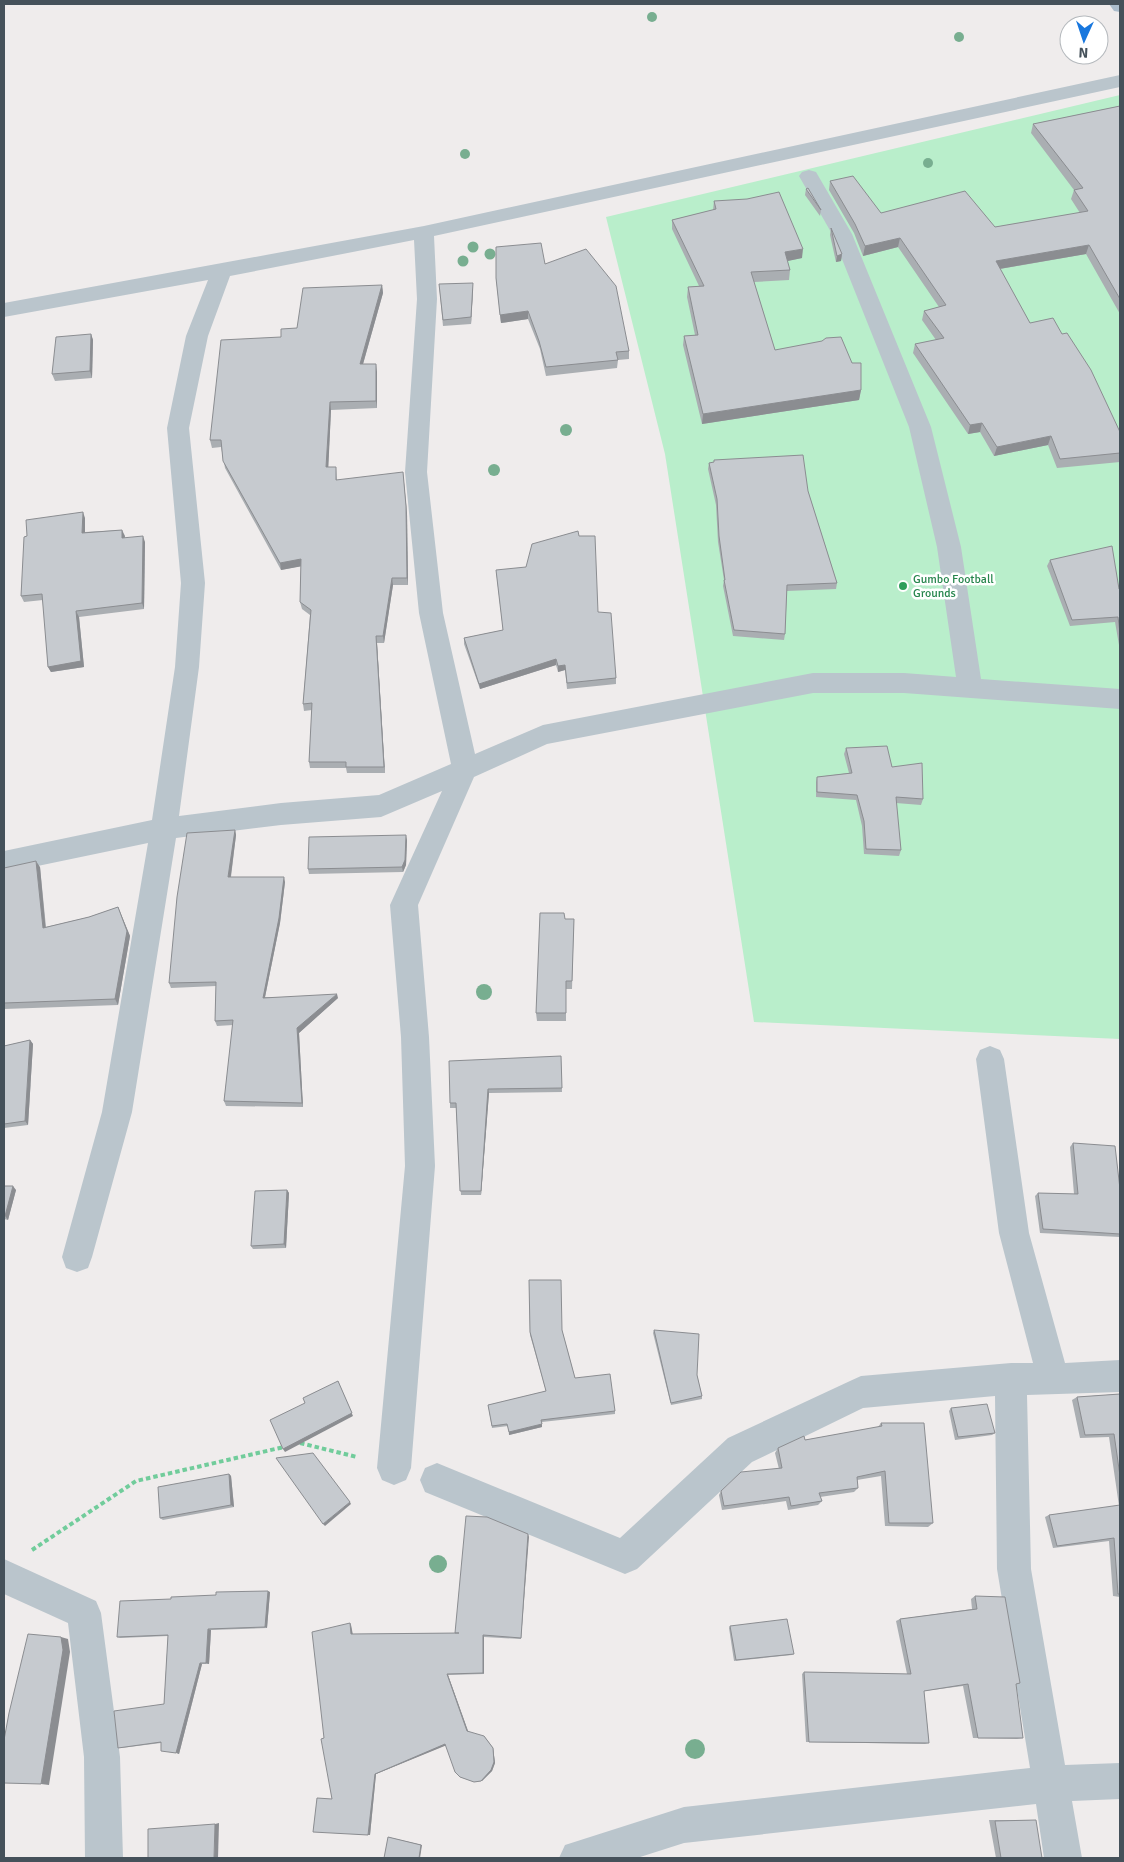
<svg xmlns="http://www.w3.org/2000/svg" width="1124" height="1862" viewBox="0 0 1124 1862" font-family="Signika,sans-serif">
  <rect width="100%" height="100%" fill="#efecec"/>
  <polygon fill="#b9eecb" points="1120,95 1120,1039 754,1022 665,454 606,217"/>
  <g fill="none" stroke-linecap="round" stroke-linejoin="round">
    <g stroke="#71cc9b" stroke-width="4" stroke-dasharray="4.5 3" stroke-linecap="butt">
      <polyline points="300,1443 357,1457"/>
      <polyline points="32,1550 136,1481 284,1447"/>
    </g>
    <g fill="#bac5cc" fill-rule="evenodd">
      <path d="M1120,75V87L434,236L437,299L427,472L443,613L475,754L543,725L813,673H904L956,677L937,547L909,427L832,234L799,176L802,172L809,170L816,172L852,234L931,427L961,547L981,679L1120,689V709L904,693H813L547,744L474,777L418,905L429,1037L435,1166L411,1468L406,1480L394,1485L382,1480L377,1468L405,1166L401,1037L390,905L442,791L381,817L281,825L176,838L132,1112L92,1257L88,1268L77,1272L66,1268L62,1257L102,1112L148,843L4,873V851L152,820L175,667L181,583L167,428L186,336L208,280L4,317V303L424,226ZM414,240L417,299L405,472L419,613L451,764L379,795L281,803L179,816L199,667L205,583L189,428L208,336L230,276Z"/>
      <polygon points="990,1046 1000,1050 1004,1059 1029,1233 1065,1363 1120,1360 1120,1392 1027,1395 1031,1569 1065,1765 1120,1763 1120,1799 1072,1801 1082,1858 1044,1858 1036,1804 684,1843 637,1858 559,1858 565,1845 684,1807 1030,1768 997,1569 995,1396 863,1408 752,1462 637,1569 625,1574 425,1492 420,1480 425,1468 437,1463 620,1538 728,1438 850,1381 861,1376 1011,1363 1033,1363 999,1233 976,1059 980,1050"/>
      <polygon points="4,1559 96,1601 101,1613 120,1757 123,1858 85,1858 84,1757 68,1623 4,1594"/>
    </g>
    <polygon fill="#abbdcc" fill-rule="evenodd" points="1109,4 1120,4 1120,12 1114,11"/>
  </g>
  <g fill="#78ae90">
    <circle cx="652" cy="17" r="5"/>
    <circle cx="959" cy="37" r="5"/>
    <circle cx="465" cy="154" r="5"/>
    <circle cx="928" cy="163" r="5"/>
    <circle cx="473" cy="247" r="5.5"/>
    <circle cx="490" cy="254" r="5.5"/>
    <circle cx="463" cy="261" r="5.5"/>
    <circle cx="566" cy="430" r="6"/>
    <circle cx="494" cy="470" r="6"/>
    <circle cx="484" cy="992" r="8"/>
    <circle cx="438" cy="1564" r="9"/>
    <circle cx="695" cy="1749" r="10"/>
  </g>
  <g fill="#aaaeb2">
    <polygon points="1120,106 1120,314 1086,254 1000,269 1030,323 1062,334 1120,432 1120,462 1057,468 1048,445 994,456 980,432 968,434 913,353 915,344 936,340 922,320 924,311 939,307 898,247 863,256 854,233 829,190 830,181 881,213 995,227 1080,213 1071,199 1074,190 1031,133 1033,124"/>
    <polygon points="806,189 821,210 820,216 805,195"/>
    <polygon points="714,201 802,258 787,261 790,270 789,280 754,282 775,350 861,390 859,400 702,424 683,345 684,336 695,335 687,297 688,287 699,286 672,229 672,220 713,210"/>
    <polygon points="831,228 842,254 841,261 836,262 830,235"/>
    <polygon points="545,264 629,351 629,359 618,360 617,368 546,376 540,349 528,319 501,323 496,278"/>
    <polygon points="439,284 473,289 471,324 443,326"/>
    <polygon points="382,285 383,293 363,364 377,372 377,408 331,410 328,467 336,467 337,480 407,513 408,585 393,585 384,643 377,643 385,773 347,773 346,768 310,768 309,762 312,710 304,711 303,704 310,615 302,609 300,602 301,566 281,570 225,468 221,447 212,448 210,440 281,337"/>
    <polygon points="91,334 93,340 92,378 55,381 52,374"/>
    <polygon points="714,460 808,491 837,583 836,589 787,591 785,634 784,640 733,636 723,586 724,580 718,542 716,505 708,469 709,463 714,462"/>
    <polygon points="85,518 85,532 122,530 124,538 145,542 144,609 79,617 84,667 51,672 48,667 43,600 24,602 21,596 27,536"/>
    <polygon points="1050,560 1120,589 1120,645 1119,645 1115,622 1070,626 1047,566"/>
    <polygon points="496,570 598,612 616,678 616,684 567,689 565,670 558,672 556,665 480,689 464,644 464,638 503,630"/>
    <polygon points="846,748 892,767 923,799 921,805 896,803 901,850 899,856 864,854 862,826 856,800 816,797 816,782 817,777 849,773 844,754"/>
    <polygon points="235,830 236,835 231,877 285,882 280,923 265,997 338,998 299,1033 303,1107 226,1106 224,1101 233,1025 217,1026 215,1021 216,986 171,988 169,983"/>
    <polygon points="407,840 406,865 403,872 309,874 308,869"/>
    <polygon points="40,867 46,927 89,917 118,907 130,936 118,1005 4,1009 4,868"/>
    <polygon points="565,919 574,919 572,989 566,989 566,1021 537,1021 536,1013"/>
    <polygon points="30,1040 33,1044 28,1125 4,1128 4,1046"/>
    <polygon points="561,1056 562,1092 489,1093 481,1195 461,1195 456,1108 450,1108 450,1103"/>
    <polygon points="1073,1143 1120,1189 1120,1237 1040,1233 1035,1196 1038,1193 1074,1194 1070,1147"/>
    <polygon points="4,1186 16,1190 8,1220 4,1219"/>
    <polygon points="287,1190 289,1193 286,1248 253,1249 251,1246"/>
    <polygon points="529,1280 562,1330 575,1378 615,1411 615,1414 542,1422 542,1427 509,1435 508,1426 492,1428 488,1405 546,1391 530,1335"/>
    <polygon points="654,1330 697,1375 702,1396 702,1399 671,1405 653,1333"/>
    <polygon points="1120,1394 1120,1597 1113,1596 1109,1541 1053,1548 1045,1517 1049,1515 1119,1506 1109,1437 1080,1438 1072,1400 1077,1397"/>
    <polygon points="951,1408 995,1433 992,1435 955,1440 949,1411"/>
    <polygon points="881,1423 933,1523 928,1527 885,1526 881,1476 857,1480 858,1488 854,1492 820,1497 822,1501 818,1505 788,1510 786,1501 722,1510 719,1495 721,1491 779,1469 775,1453 778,1448 805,1440 878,1427"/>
    <polygon points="229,1474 231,1476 234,1507 163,1520 160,1518"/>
    <polygon points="528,1534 521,1639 484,1637 484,1674 448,1675 468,1731 493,1748 495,1763 492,1771 482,1781 474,1782 460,1777 446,1745 376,1774 370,1835 332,1799 324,1738 350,1623 351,1625 352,1634 455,1633"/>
    <polygon points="270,1592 267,1628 211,1630 209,1664 202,1664 179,1754 161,1743 121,1748 118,1748 164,1704 168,1636 120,1638 117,1637"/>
    <polygon points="975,1596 1020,1683 1016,1684 1023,1738 1017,1739 973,1738 963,1686 924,1691 929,1743 925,1744 806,1742 802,1674 804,1672 907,1674 896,1621 900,1619 972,1609 971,1599"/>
    <polygon points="730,1626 794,1654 792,1655 734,1661 729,1628"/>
    <polygon points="989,1820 1030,1820 1042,1858 996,1858"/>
  </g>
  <g fill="#8b8d91">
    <polygon points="900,238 898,247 863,256 865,246"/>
    <polygon points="1089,245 1086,254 993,270 996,261"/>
    <polygon points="803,249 802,258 783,262 785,252"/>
    <polygon points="842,254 841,261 836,262 837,256"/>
    <polygon points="473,283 473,289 471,324 471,317"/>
    <polygon points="382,285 383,293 361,371 360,364"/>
    <polygon points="528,311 528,319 501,323 500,315"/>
    <polygon points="91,334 93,340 92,378 90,371"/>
    <polygon points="376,364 377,372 377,408 376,401"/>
    <polygon points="861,390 859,400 702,424 703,414"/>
    <polygon points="330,402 331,410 328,474 326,467"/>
    <polygon points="982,423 980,432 968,434 970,425"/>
    <polygon points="1051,436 1048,445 994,456 997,447"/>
    <polygon points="403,472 407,513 408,585 407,578"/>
    <polygon points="83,512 85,518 85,539 82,533"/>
    <polygon points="122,530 125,536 124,544 122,538"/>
    <polygon points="143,536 145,542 144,609 142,603"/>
    <polygon points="301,559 303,566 281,570 280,563"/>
    <polygon points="392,578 393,585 384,643 383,636"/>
    <polygon points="76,611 79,617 84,667 51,672 48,667"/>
    <polygon points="376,636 377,643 385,773 384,767"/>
    <polygon points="556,659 556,665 480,689 479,684"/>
    <polygon points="565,665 565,670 558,672 558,666"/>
    <polygon points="235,830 236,835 230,882 228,877"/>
    <polygon points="406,835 407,840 406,865 403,872 402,867"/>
    <polygon points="36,861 40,867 46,933 43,928"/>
    <polygon points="284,877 285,882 280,923 264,1002 263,998"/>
    <polygon points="118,907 130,936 118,1005 115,999"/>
    <polygon points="337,994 338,998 299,1033 303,1107 302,1103 297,1028"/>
    <polygon points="30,1040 33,1044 28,1125 25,1121"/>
    <polygon points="488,1089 489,1093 481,1195 481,1191"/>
    <polygon points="13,1186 16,1190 8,1220 5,1216"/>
    <polygon points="287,1190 289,1193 286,1248 284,1244"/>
    <polygon points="338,1381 353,1416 285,1452 283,1449"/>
    <polygon points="542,1424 542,1427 509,1435 509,1432"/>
    <polygon points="229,1474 231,1476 234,1507 231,1505"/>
    <polygon points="350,1502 351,1504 325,1526 323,1524"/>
    <polygon points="528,1534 529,1537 521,1639 521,1638"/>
    <polygon points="268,1591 270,1592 267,1628 265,1627"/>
    <polygon points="350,1623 351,1625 353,1635 351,1634"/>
    <polygon points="208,1629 211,1630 209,1664 206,1663"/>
    <polygon points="483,1635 484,1637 484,1674 483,1673"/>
    <polygon points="61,1637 68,1639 70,1652 49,1785 41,1784"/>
    <polygon points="200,1663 202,1664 179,1754 176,1753"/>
    <polygon points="447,1674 448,1675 468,1731 467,1731"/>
    <polygon points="484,1736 493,1748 495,1763 492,1771 482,1781 481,1781"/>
    <polygon points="445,1744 447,1745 376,1774 370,1835 368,1835 375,1774"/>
    <polygon points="219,1823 218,1858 214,1858 215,1824"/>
    <polygon points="388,1837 422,1845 420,1858 419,1858"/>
  </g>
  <g fill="#c6cacf" stroke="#8b8d91">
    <polygon points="1120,106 1120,299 1089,245 996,261 1030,323 1053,318 1062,334 1067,333 1091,370 1120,432 1120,453 1060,459 1051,436 997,447 982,423 970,425 915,344 944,338 924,311 946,305 900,238 865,246 855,224 830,181 853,176 881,213 965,191 995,227 1088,211 1074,190 1083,188 1033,124"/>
    <polygon points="808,188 821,210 806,189"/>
    <polygon points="779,192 803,249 785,252 790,270 751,272 775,350 822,341 826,338 841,337 852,363 861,363 861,390 703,414 684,336 698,335 688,287 704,286 672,220 716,209 714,201 747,199"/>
    <polygon points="831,228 842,254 837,256"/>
    <polygon points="541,243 545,264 586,249 616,286 629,351 616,352 618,360 546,367 539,341 528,311 500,315 496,278 496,247"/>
    <polygon points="473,283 471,317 443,320 439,284"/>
    <polygon points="382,285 360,364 376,364 376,401 330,402 326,467 336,467 336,480 403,472 406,506 407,578 392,578 383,636 376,636 384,767 346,767 346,762 309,762 312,703 303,704 311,610 300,602 301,559 280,563 223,461 221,440 210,440 221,340 281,337 281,329 297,328 303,288"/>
    <polygon points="91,334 90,371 52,374 56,337"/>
    <polygon points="803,455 808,491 837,583 787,585 785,634 734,630 724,580 725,580 719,536 717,499 709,463 714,462 714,460"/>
    <polygon points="83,512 82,533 122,530 122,538 143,536 142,603 76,611 81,661 48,667 42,594 21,596 24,537 27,536 26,520"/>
    <polygon points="578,531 579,536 595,536 598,612 611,613 616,678 567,683 565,665 558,666 556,659 479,684 464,638 503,630 496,570 526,567 532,544"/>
    <polygon points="1112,546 1119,589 1120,589 1120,633 1118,617 1072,620 1050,560"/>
    <polygon points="887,746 892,767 922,763 923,799 896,797 901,850 866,849 864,821 857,795 817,792 817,777 852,773 846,748"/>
    <polygon points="235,830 228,877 284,877 279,918 263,998 337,994 297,1028 302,1103 224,1101 233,1020 215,1021 216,982 169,983 177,897 187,833"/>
    <polygon points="406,835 405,860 402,867 308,869 309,837"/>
    <polygon points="36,861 43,928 89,917 118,907 127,931 115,999 4,1003 4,868"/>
    <polygon points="540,913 564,913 565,919 574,919 572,981 566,981 566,1013 536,1013"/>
    <polygon points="30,1040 25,1121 4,1124 4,1046"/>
    <polygon points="561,1056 562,1088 488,1089 481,1191 460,1191 456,1103 450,1103 449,1061"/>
    <polygon points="1073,1143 1115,1146 1120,1189 1120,1234 1043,1229 1038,1193 1078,1194"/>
    <polygon points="4,1186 13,1186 5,1216 4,1216"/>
    <polygon points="287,1190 284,1244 251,1246 255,1191"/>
    <polygon points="529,1280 561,1280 562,1330 575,1378 610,1374 615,1411 541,1420 542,1424 509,1432 507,1424 492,1426 488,1405 546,1391 530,1332"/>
    <polygon points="654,1330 699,1334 697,1375 702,1396 671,1403"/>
    <polygon points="338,1381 352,1413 283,1449 270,1420 305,1403 303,1398"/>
    <polygon points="1120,1394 1120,1476 1114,1434 1085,1435 1077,1397"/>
    <polygon points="987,1404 995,1433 958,1437 951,1408"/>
    <polygon points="881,1423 924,1423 933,1523 889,1523 885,1471 857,1477 858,1488 819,1493 822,1501 791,1506 789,1497 724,1506 721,1491 741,1472 782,1468 778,1448 804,1436 805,1440 882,1426"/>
    <polygon points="313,1453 350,1502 323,1524 276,1458"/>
    <polygon points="229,1474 231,1505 160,1518 158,1487"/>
    <polygon points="1120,1505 1120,1594 1118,1594 1114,1538 1057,1546 1049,1515"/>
    <polygon points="466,1516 487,1517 528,1534 521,1638 483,1635 483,1673 447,1674 467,1731 484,1736 493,1748 494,1762 491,1770 481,1781 474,1782 460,1777 455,1772 445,1744 375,1774 368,1835 313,1832 317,1798 332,1799 321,1739 324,1738 312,1632 350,1623 351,1634 459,1633 455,1633"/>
    <polygon points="268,1591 265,1627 208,1629 206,1663 200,1663 176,1753 161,1751 161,1742 118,1748 114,1711 164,1704 168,1635 117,1637 120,1601 171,1599 171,1597 216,1595 216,1592"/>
    <polygon points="975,1596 1005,1597 1020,1683 1016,1684 1023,1738 978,1738 968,1684 924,1691 929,1743 809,1742 804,1672 911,1674 900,1619 977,1609"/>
    <polygon points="787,1619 794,1654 736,1660 730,1626"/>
    <polygon points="28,1634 61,1637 63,1650 41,1784 4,1783 4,1740 9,1713"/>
    <polygon points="1036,1820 1042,1858 1001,1858 995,1821"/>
    <polygon points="215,1824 214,1858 148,1858 148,1829"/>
    <polygon points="388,1837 421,1845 419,1858 384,1858"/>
  </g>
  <circle fill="#2e9e5b" stroke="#fff" stroke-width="2" cx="903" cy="586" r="5"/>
  <g text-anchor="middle" stroke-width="5" stroke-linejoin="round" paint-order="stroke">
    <g font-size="12" fill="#27864d" stroke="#fff" text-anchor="start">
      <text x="913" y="583">Gumbo Football<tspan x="913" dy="14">Grounds</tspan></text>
    </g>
  </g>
  <rect width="1124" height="1862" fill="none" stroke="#45515a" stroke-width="10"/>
  <g transform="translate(1084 40) rotate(183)"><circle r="24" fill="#ffffff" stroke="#b5b9bd"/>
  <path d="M0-4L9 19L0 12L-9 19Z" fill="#1877de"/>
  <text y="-8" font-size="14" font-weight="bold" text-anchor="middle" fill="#45515a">N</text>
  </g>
</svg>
